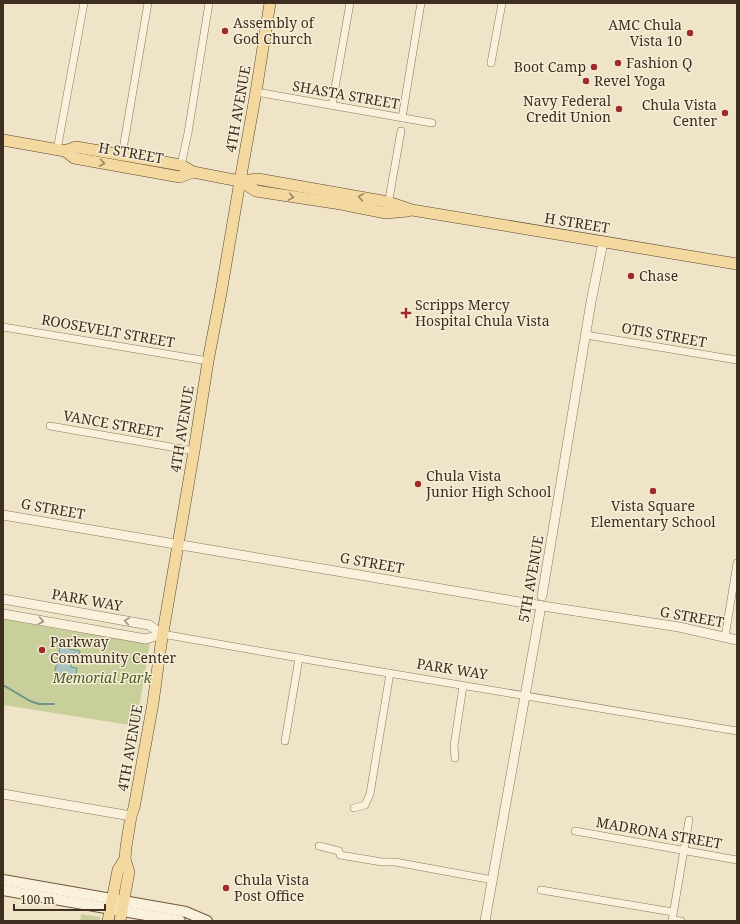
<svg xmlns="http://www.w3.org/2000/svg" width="740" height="924" viewBox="0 0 740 924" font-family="'Noto Serif',serif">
  <rect width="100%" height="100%" fill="#f0e4c8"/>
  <g fill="#c9cf9b">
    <polygon points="3,619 63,630 150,643 136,726 3,705"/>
    <polygon points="81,914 100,917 100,921 80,921"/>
  </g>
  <polygon fill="#a9c4bc" stroke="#6f938a" points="60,647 80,651 79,658 72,657 71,667 77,668 75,680 54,676"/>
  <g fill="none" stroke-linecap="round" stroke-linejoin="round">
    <polyline stroke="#6f938a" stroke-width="2" points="3,685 30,701 39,704 54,704"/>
    <defs>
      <g id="minor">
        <polyline points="491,63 502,3"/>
        <polyline points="256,92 432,123"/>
        <polyline points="332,105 350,3"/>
        <polyline points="402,118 421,3"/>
        <polyline points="57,150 84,3"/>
        <polyline points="122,155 148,3"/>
        <polyline points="181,165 188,133 209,3"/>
        <polyline points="388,205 401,131"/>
        <polyline points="3,327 208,361"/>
        <polyline points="586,335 737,360"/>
        <polyline points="50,426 194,451"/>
        <polyline points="162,634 316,661 737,731"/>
        <polyline points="725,637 737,563"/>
        <polyline points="285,741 299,658"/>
        <polyline points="455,758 454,746 463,686"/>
        <polyline points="354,808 365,805 370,794 390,673"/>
        <polyline points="575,831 737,860"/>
        <polyline points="319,846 339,851 340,855 382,862 395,862 493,880"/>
        <polyline points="541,890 673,912"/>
        <polyline points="672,920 681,921"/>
        <polyline points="672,921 689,820"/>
      </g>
      <g id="tertiary">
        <polyline points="3,515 549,607 679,627 737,640"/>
        <polyline points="542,596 591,302 603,242"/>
        <polyline points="3,599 149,625 162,634"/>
        <polyline points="3,614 146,639 162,634"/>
        <polyline points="3,794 131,816"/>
        <polyline points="485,921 541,606"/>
      </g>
      <g id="secondary">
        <polyline points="3,880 186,912 207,921"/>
        <polyline points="3,890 180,921"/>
      </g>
      <g id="primary">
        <polyline points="3,140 65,151 74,158 180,177 193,172"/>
        <polyline points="65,151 76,147 181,165 193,172 229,179 240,181 258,179 388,202 412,210 737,264"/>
        <polyline points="240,181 256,191 341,204 386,213 408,211"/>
        <polyline points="108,921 118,870 125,859"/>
        <polyline points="120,921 129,872 125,859 126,847 131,816 134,808 153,703 161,644 194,451 208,361 221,293 240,181 256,92 270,3"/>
      </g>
    </defs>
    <use href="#minor" stroke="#8d765c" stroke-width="8"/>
    <use href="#tertiary" stroke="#8d765c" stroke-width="10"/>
    <use href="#secondary" stroke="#6f573f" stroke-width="12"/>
    <use href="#primary" stroke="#5b4430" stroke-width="12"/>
    <use href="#minor" stroke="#faf1dc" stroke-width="7"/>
    <use href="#tertiary" stroke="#faf1dc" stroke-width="9"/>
    <use href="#secondary" stroke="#faf1dc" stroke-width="10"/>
    <use href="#primary" stroke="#f3d9a0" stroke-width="11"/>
  </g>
  <defs><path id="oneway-chevron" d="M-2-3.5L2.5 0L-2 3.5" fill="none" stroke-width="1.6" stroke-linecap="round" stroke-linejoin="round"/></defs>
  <g stroke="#988460">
    <use href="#oneway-chevron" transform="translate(102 163) rotate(10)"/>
    <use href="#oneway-chevron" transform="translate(291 197) rotate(9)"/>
    <use href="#oneway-chevron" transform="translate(361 197) rotate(-170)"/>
  </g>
  <g stroke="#9c907e">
    <use href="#oneway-chevron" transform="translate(41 621) rotate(10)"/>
    <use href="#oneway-chevron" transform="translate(127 621) rotate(-170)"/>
  </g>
  <g fill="#9e2a2b" stroke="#f7eed8" stroke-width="1.5">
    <circle cx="225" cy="31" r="4"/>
    <circle cx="690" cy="33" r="4"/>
    <circle cx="618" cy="63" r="4"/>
    <circle cx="594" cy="67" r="4"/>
    <circle cx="586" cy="81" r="4"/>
    <circle cx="619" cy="109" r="4"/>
    <circle cx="725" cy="113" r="4"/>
    <circle cx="631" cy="276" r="4"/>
    <path d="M404 307h4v4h4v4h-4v4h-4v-4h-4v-4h4z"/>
    <circle cx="418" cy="484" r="4"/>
    <circle cx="653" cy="491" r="4"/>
    <circle cx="42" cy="650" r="4"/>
    <circle cx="226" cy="888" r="4"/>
  </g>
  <g text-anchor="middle" stroke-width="3" stroke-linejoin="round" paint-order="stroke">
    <g font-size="14" fill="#3d2e20" stroke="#f7eed8" text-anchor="start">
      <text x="233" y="28">Assembly of<tspan x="233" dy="16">God Church</tspan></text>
      <text x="682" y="30" text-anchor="end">AMC Chula<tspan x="682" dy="16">Vista 10</tspan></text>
      <text x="626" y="68">Fashion Q</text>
      <text x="586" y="72" text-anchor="end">Boot Camp</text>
      <text x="594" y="86">Revel Yoga</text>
      <text x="611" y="106" text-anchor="end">Navy Federal<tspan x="611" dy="16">Credit Union</tspan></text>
      <text x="717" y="110" text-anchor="end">Chula Vista<tspan x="717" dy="16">Center</tspan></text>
      <text x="639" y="281">Chase</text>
      <text x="415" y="310">Scripps Mercy<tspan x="415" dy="16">Hospital Chula Vista</tspan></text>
      <text x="426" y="481">Chula Vista<tspan x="426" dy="16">Junior High School</tspan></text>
      <text x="653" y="511" text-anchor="middle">Vista Square<tspan x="653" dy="16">Elementary School</tspan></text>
      <text x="50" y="647">Parkway<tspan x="50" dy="16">Community Center</tspan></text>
      <text x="234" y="885">Chula Vista<tspan x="234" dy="16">Post Office</tspan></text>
    </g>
    <g font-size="14" fill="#3d2e20" stroke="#f7eed8">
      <text transform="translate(346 95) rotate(10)" y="5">SHASTA STREET</text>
      <text transform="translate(238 109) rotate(-80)" y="5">4TH AVENUE</text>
      <text transform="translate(131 153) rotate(10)" y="5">H STREET</text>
      <text transform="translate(577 223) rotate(9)" y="5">H STREET</text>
      <text transform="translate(108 331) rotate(10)" y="5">ROOSEVELT STREET</text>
      <text transform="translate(664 335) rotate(10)" y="5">OTIS STREET</text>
      <text transform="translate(113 424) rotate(10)" y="5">VANCE STREET</text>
      <text transform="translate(182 429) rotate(-81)" y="5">4TH AVENUE</text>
      <text transform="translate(53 509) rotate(10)" y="5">G STREET</text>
      <text transform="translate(372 563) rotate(10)" y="5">G STREET</text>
      <text transform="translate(531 579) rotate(-80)" y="5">5TH AVENUE</text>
      <text transform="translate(87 600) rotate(10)" y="5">PARK WAY</text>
      <text transform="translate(692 617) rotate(10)" y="5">G STREET</text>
      <text transform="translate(452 669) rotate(9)" y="5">PARK WAY</text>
      <text transform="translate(130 748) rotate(-80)" y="5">4TH AVENUE</text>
      <text transform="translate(659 833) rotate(10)" y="5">MADRONA STREET</text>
    </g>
    <g font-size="14" font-style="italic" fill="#4d5a26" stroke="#f7eed8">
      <text x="102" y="683">Memorial Park</text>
    </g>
  </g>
  <rect width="740" height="924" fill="none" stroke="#3d2e20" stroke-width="8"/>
  <path d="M14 904v6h91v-6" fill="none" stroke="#3d2e20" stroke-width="2"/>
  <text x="20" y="904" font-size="12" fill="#3d2e20" stroke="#f7eed8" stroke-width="3" paint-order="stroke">100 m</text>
</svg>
